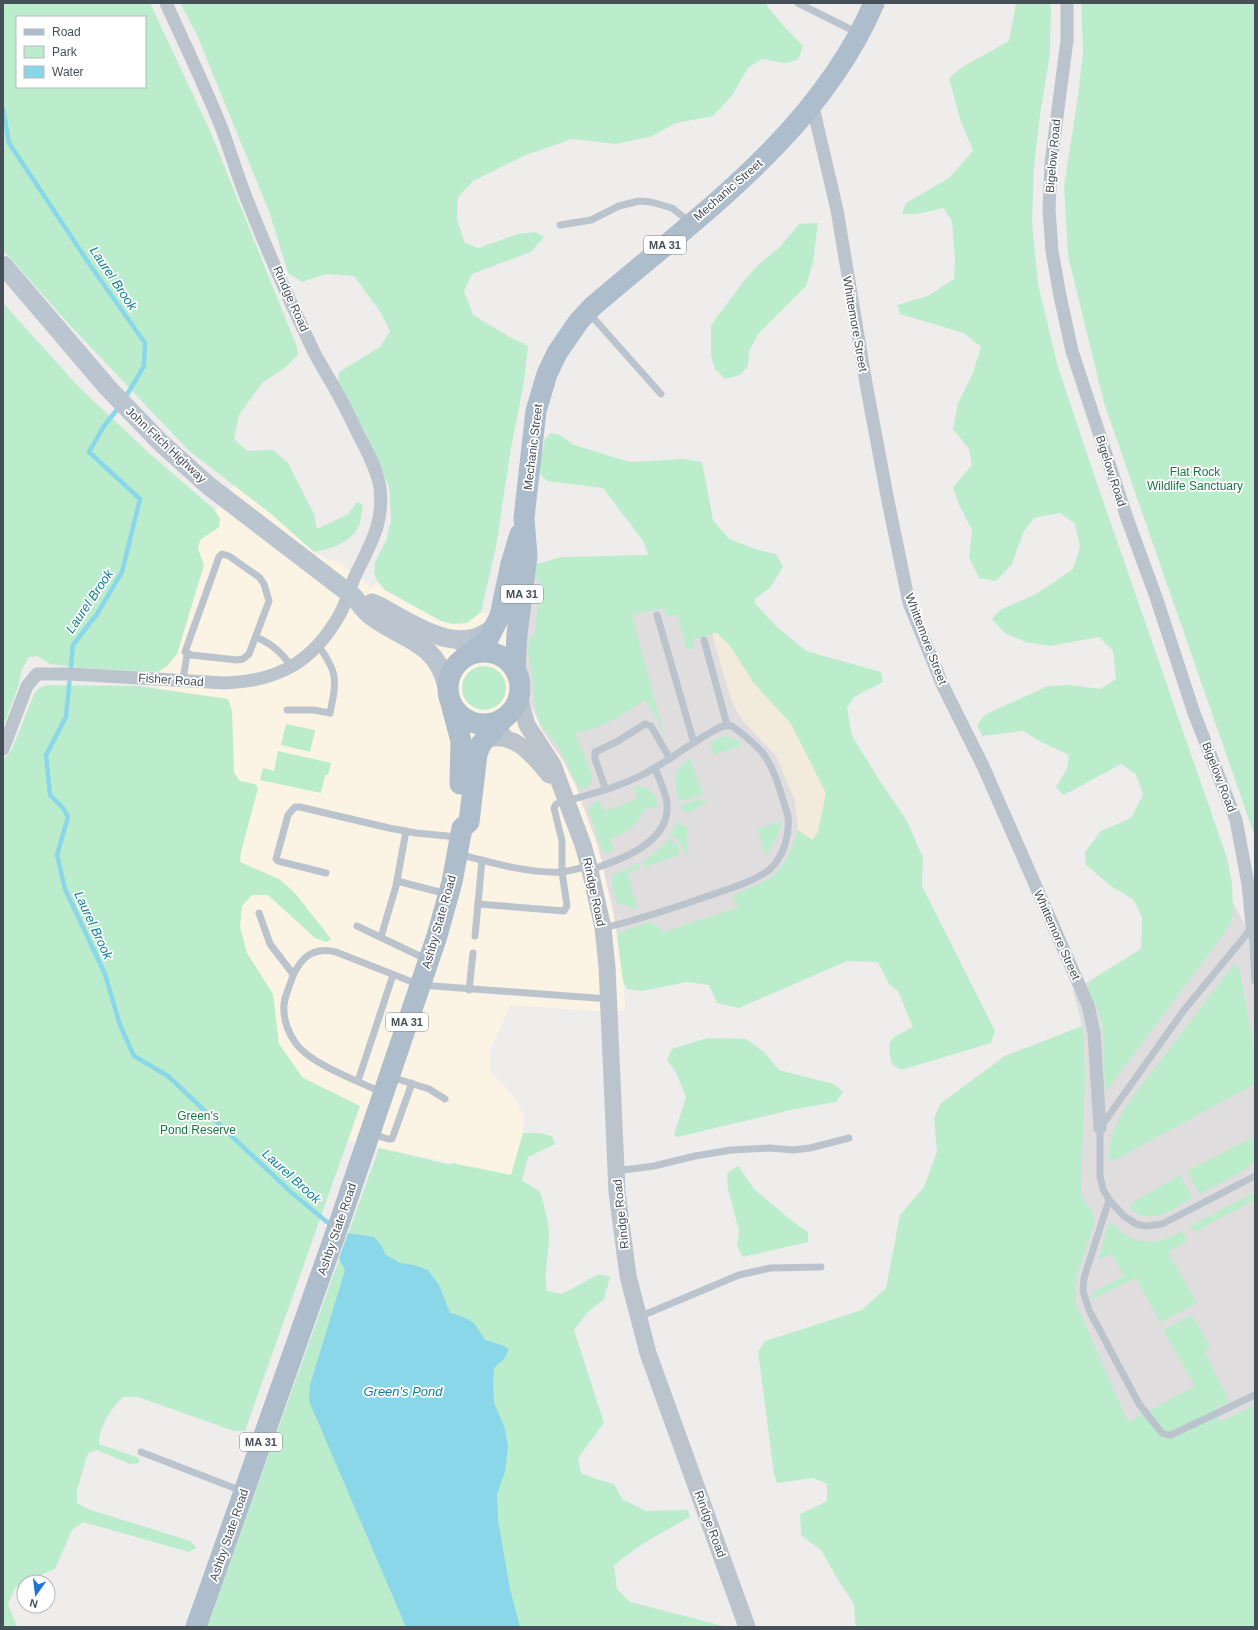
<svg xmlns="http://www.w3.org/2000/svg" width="1258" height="1630" viewBox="0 0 1258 1630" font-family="Arial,sans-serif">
  <rect width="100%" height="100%" fill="#efecec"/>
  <polygon fill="#fbf4e5" points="234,486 270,513 314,552 331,561 338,561 371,587 378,582 385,590 441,621 453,624 467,623 481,612 518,624 522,668 529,700 543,732 564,762 575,784 598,846 617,932 623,981 625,1005 624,1011 596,1011 510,1005 489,1054 490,1071 513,1095 524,1115 523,1133 511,1175 348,1141 360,1106 292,1072 281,1061 273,994 247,953 240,927 242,906 252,895 268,895 315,938 331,938 294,892 279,879 240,862 241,852 258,789 255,784 240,781 234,773 232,711 157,692 158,672 168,665 177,654 204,565 198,549 200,540 210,533 220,519 214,509 216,510"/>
  <g fill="#e0ddde">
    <polygon points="562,557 739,596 922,886 623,981 614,914 598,846 575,784 564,762 543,732 529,701 522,668 533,565"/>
    <polygon points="1232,901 1255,944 1255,1627 1145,1627 1005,1056 1082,1026 1073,991 1141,949"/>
  </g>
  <g fill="#bbedcd" fill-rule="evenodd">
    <path d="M3,3H150L211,133L297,347L298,355L286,367L262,383L239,415L234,439L247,451L273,450L288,463L314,514L317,529L348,514L357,502L363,505C362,511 361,517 360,523C354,542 331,549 314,552L270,513L189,451L66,321L3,250ZM17,17H145V87H17Z"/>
    <polygon points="180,3 765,3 781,23 803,46 798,60 785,63 762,59 748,68 731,97 713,116 676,123 650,137 615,144 572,139 526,155 473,181 458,197 457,218 464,242 478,248 518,234 535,232 544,237 531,252 472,274 464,291 473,315 508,336 528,346 524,382 511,448 496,547 481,612 467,623 453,624 441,621 385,590 378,582 374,574 375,562 386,541 391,520 389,487 366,434 338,384 339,372 380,347 390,331 381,313 354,276 326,274 302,282 288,273 270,214 197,35"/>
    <polygon points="1016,3 1050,3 1051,8 1050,53 1040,115 1034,167 1032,222 1038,284 1058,367 1089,460 1227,858 1232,884 1233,912 1231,922 1223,935 1107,1090 1105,1088 1102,1024 1098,1009 1087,990 1091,980 1141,949 1142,918 1134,900 1111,886 1086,865 1085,852 1101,831 1131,818 1143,795 1136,774 1121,764 1064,795 1056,787 1067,769 1069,755 1041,742 1023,731 982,736 977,725 986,714 1048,686 1070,685 1100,689 1116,679 1113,651 1099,637 1050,646 1026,642 1006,634 992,619 1000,610 1036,594 1073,569 1080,547 1075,524 1060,513 1034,518 1024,531 1012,564 996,581 979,578 969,557 972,530 959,505 953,487 972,465 969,449 953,429 958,403 973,373 981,347 964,333 900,314 897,305 928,296 954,279 955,260 952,221 943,208 917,214 902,214 906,203 949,178 973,151 960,119 949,78 964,66 1009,41"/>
    <polygon points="1081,3 1255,3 1255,837 1104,403 1068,256 1064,186 1077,103 1083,53"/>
    <polygon points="818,223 813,262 806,286 759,333 749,351 748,366 740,375 725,379 715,369 711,356 711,325 743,282 760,263 779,248 799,224"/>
    <polygon points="3,303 77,385 150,454 214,509 220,519 219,527 200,540 198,549 204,565 177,654 168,665 158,672 80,668 50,664 37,656 29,657 22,669 18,687 3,727"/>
    <path d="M551,433L560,435L574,445L630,462L683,459L702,462L713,520L729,539L758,550L776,554L783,567L770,588L755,599V603L775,625L806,651L881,672L883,682L854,697L847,708L852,736L878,778L907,821L923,858L922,886L995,1031L991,1043L901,1070L892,1064C885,1037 891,1039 913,1027L898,991L889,984L878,962L847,961L739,1008L717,1003L709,985L687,982L642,991L627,989L623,981L617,934L627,929L651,922L664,932L739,907L732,897C741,890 753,887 763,882C784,872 791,850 798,830L812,840L818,832L791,724L753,682L730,646L717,633L693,639L694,646L693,649H686L678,615L666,616L664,608L632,615L664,734L658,727L660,723L645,700C622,715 606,726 579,733L577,729L575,732L592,775C593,784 588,790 579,788L559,748L540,724L534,702L532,675L528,654L529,637H533L535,632L540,579L532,576L533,565L562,557L648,555L644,542L603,488L547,481L538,472L545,439Z"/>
    <circle cx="484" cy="688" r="22"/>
    <path d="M48,685L139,686L228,699L232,711L234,773L240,781L255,784L258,788L241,852L240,862L279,879L294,892L331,939L326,942L315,938L268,895H252L242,906L240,927L247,953L273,994L279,1044L303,1078L360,1106L245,1431H234L138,1397H123C111,1409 99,1426 99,1444L139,1458V1463L130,1464L97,1450L88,1453L77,1490V1503L88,1509L190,1541L197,1548L189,1552L83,1522L72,1530L55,1569L24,1582L15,1588L8,1604L17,1627H3V771L4,759L12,749L35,692L41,687Z"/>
    <polygon points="286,724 315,730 310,752 281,745"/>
    <polygon points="723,736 734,738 742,745 714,755 710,743"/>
    <polygon points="278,751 331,763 328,775 325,775 321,793 260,780 263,768 274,771"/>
    <path d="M690,758L703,794L679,801C674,781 671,772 690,758Z"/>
    <path d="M634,786C647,784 658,794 658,808H646C636,825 629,833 610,839L614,851L603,852L588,809L594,803L599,800L605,811L637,799Z"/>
    <polygon points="700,799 702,801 705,800 706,803 696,808 690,813 688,811 687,813 679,806"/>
    <polygon points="782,821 779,832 766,856 757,829"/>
    <path d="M677,822L688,828L686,840L688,852L685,853C682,843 679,840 670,835Z"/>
    <polygon points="669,839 677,845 680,855 645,867 643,862 656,852"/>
    <polygon points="639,863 640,868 628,872 632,887 631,888 638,909 616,903 611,880 614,875"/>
    <path d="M1234,964L1239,967L1255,1054V1083L1253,1085L1113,1161H1111C1104,1146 1119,1120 1125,1107Z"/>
    <polygon points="1083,1026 1085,1075 1081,1193 1085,1203 1093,1211 1094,1224 1076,1278 1076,1304 1128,1422 1195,1386 1163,1330 1192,1315 1210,1346 1206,1349 1205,1353 1227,1396 1228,1402 1225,1405 1214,1407 1220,1422 1255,1405 1255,1627 857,1627 855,1622 854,1604 838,1580 821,1550 801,1535 800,1514 827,1501 827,1484 813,1478 777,1483 774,1474 758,1352 765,1341 862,1310 886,1288 900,1215 924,1187 937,1152 934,1118 941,1103 1005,1056"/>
    <polygon points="707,1038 746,1039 764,1052 779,1070 834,1084 843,1092 836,1102 790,1110 678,1137 674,1135 686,1097 676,1072 667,1060 672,1049"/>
    <path d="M523,1133H539L552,1136L555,1144L528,1157L522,1180L540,1192C544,1205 548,1218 549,1232C550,1252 543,1271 547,1291L562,1294L599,1274L610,1277L604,1299L588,1312L574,1330L604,1423L578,1458L581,1473L596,1479L614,1484L622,1499L646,1511L688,1510L690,1517C663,1532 637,1545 614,1566L617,1589L630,1602L727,1627H207L379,1148L451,1165L452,1163L511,1175Z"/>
    <path d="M1255,1136C1255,1143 1257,1155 1254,1161C1248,1171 1211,1188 1199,1194L1187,1171Z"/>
    <polygon points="738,1166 755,1190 792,1221 808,1232 808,1242 743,1257 737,1246 739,1231 728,1189 727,1173"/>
    <path d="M1180,1175L1192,1197C1177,1207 1160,1221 1140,1215C1135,1213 1133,1212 1130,1208L1133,1202Z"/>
    <polygon points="1253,1193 1255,1200 1194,1232 1190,1226"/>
    <path d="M1109,1221C1136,1246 1149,1248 1182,1231L1187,1241L1168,1252L1197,1303L1160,1323L1136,1278L1092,1299V1295L1095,1291L1124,1276L1112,1254L1098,1260Z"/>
  </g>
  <polygon fill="#f1eadd" points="717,633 730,646 753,682 791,724 826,793 818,832 812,840 798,830 795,801 776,756 742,720 731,700 712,634"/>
  <path fill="#89d7e8" d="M348,1233L374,1237L382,1246L385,1254L400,1263L414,1265L428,1270L439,1285L450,1313C472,1319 473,1320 485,1340L502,1345L509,1349L504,1359L494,1368L493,1382L494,1403L504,1426L508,1446L505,1472L497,1494L498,1520L510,1589L520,1627H406L309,1401L310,1385L345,1270L339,1258Z"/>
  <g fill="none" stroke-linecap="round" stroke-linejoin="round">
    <g stroke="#89d7e8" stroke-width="4.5">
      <polyline points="3,109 9,143 90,265 145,343 144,366 125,398"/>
      <polyline points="120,406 104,426 89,452 140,499 122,572 97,614 73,645 66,717 46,755 50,795 63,808 68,817 57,855 65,889 105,974 120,1025 134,1056 168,1076 292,1193 333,1227"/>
    </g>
    <g stroke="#bbc4cc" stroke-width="7">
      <polyline points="798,3 858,33"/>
      <polyline points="560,225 591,220 619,206 639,201 651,202 672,208 691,223"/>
      <polyline points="589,313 661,394"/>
      <polygon points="222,554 229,556 259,577 264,584 269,601 249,654 243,659 237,660 191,655 185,652 219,557"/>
      <polyline points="657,615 694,743"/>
      <path d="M256,637C272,644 281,652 292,667"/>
      <polyline points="704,640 727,725"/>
      <polyline points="184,680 184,673 187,655"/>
      <path d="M287,710H314L330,713C337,679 338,673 318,645"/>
      <polyline points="606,790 595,759 595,752 618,741 645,724 651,726 670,759"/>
      <path d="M458,854C489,862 530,874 562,872C571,871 580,868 589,866"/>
      <path d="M590,870C620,860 671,843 667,803C665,790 659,779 655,768"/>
      <polyline points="326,873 278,861 276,859 288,815 295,807 300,807 389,828 416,833 458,837"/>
      <polyline points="397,881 447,894"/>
      <path d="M478,904L564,911L567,906L562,872V841L554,808L556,804C586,795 615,789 644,774C671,760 695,739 723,726H732L736,729C745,736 754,743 762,752C776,770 781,795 788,816C790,834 784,856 770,869C756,881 726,890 708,896C673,908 639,920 603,928"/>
      <polyline points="259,913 270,944 293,974"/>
      <polyline points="357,926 428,960"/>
      <polyline points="1252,926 1246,935 1184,1010 1100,1128 1100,1176 1103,1189 1109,1200 1125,1217 1136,1224 1146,1226 1162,1224 1255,1176"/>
      <polyline points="1252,926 1255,981"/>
      <polyline points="475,936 482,860"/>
      <polyline points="381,937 396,886 406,831"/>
      <polyline points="469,990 473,953"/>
      <polyline points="391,1077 429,1089 445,1099"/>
      <polyline points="358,1081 393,975"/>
      <path d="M381,1092C358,1081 308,1063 295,1042C289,1034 284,1021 284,1011C283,1002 286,995 289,987C296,964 308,945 336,952L420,985L609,999"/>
      <polyline points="372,1134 388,1139 392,1139 412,1083"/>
      <polyline points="616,1171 654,1166 695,1156 731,1150 770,1148 793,1150 810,1148 849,1138"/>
      <polyline points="1109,1200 1084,1278 1083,1291 1089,1310 1139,1404 1162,1433 1168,1435 1171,1435 1255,1395"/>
      <polyline points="639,1317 739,1275 770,1268 821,1267"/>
      <polyline points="141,1452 242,1491"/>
    </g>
    <g stroke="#bbc4cc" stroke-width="13">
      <polyline points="1067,3 1067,40 1051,163 1049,210 1052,251 1060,296 1072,351 1128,521 1156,597 1194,713 1236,820 1248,884 1252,926"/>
      <polyline points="812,103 837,210 867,389 888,501 909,603 943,686 983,766 1088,1005 1094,1033 1100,1128"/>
      <path d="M3,749L27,686L37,674H70L225,683C279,681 313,662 340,614C347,601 350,586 357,572C371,543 384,523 380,488C378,472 370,458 363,443C355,429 349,414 341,400C333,384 323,369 315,354C291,304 268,253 248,202C238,178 231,153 222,129C205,86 185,45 166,3"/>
    </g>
    <g stroke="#bbc4cc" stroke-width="17">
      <polyline points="519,696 527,725 553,765 583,845 589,866 603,928 607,967 617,1192 628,1276 648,1353 747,1627"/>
      <polyline points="476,724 487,727 503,735"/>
      <path d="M485,740C513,730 533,755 549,775"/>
    </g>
    <g stroke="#bac5d0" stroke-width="19">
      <path d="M3,265L108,388L161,443L209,486L354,597C359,603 364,611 371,616C404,641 435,640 447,686"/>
      <path d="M372,603C381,606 389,612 397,616C425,632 465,654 494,627"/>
      <polyline points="463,644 493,653"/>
    </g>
    <g stroke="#adbdcb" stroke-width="21">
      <circle cx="484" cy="688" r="36"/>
      <polyline points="468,655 488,639 500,616 511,564 520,534"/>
      <path d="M515,670L517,634L527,556L524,518L536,411L547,374L557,353L579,321L591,308C695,218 818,134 874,3"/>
      <polyline points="452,707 461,741 460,784"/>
      <polyline points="196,1627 342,1215 437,936 452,882 462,828 469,822 477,754 481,744 504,718"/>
    </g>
  </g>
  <g text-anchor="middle" stroke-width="3.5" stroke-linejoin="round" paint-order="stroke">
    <g fill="#fff" stroke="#7d848b" stroke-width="1">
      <rect x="644" y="236" width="42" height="18" rx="3"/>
      <rect x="501" y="585" width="42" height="18" rx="3"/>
      <rect x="386" y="1013" width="42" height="18" rx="3"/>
      <rect x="240" y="1433" width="42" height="18" rx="3"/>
    </g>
    <g font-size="11" font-weight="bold" fill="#455059">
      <text x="665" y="249">MA 31</text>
      <text x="522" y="598">MA 31</text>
      <text x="407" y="1026">MA 31</text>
      <text x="261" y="1446">MA 31</text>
    </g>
    <g font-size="12" fill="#455059" stroke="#fff">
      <text transform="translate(1053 156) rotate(-85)" y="4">Bigelow Road</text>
      <text transform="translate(728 190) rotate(-41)" y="4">Mechanic Street</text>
      <text transform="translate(291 299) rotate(66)" y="4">Rindge Road</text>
      <text transform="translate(855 324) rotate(80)" y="4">Whittemore Street</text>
      <text transform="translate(166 445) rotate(43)" y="4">John Fitch Highway</text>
      <text transform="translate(533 447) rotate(-83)" y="4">Mechanic Street</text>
      <text transform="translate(1111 471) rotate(72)" y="4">Bigelow Road</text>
      <text transform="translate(926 639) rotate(69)" y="4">Whittemore Street</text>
      <text transform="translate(171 680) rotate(4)" y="4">Fisher Road</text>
      <text transform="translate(1219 777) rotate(69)" y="4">Bigelow Road</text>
      <text transform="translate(594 892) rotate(78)" y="4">Rindge Road</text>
      <text transform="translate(439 922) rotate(-74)" y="4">Ashby State Road</text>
      <text transform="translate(1057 935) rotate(66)" y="4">Whittemore Street</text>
      <text transform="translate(621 1214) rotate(-96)" y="4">Rindge Road</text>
      <text transform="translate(337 1229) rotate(-71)" y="4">Ashby State Road</text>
      <text transform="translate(710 1524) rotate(70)" y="4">Rindge Road</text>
      <text transform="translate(229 1535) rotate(-71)" y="4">Ashby State Road</text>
    </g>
    <g font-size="12" fill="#197746" stroke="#fff">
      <text x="1195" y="476">Flat Rock<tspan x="1195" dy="14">Wildlife Sanctuary</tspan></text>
      <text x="198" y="1120">Green's<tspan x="198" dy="14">Pond Reserve</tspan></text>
    </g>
    <g font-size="13" font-style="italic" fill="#10809a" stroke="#fff">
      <text transform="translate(114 278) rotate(56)" y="5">Laurel Brook</text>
      <text transform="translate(89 601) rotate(-56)" y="5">Laurel Brook</text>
      <text transform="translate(94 925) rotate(65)" y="5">Laurel Brook</text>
      <text transform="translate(292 1176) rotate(42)" y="5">Laurel Brook</text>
      <text x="403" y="1396">Green's Pond</text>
    </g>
  </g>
  <rect width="1258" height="1630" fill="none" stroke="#455059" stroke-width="8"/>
  <rect x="16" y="16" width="130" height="72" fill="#ffffff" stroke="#b5b9bd"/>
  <rect x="24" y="29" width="20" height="6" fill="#adbdcb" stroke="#b5b9bd"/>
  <text x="52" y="36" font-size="12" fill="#455059">Road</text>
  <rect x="24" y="46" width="20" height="12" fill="#bbedcd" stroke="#b5b9bd"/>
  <text x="52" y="56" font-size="12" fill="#455059">Park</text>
  <rect x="24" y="66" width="20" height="12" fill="#89d7e8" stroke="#b5b9bd"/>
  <text x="52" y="76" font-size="12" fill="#455059">Water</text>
  <g transform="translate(36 1594) rotate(194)"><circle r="19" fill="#ffffff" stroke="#b5b9bd"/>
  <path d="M0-3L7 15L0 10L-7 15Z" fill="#1e74d7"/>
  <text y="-6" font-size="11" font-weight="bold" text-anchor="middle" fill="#455059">N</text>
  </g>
</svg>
